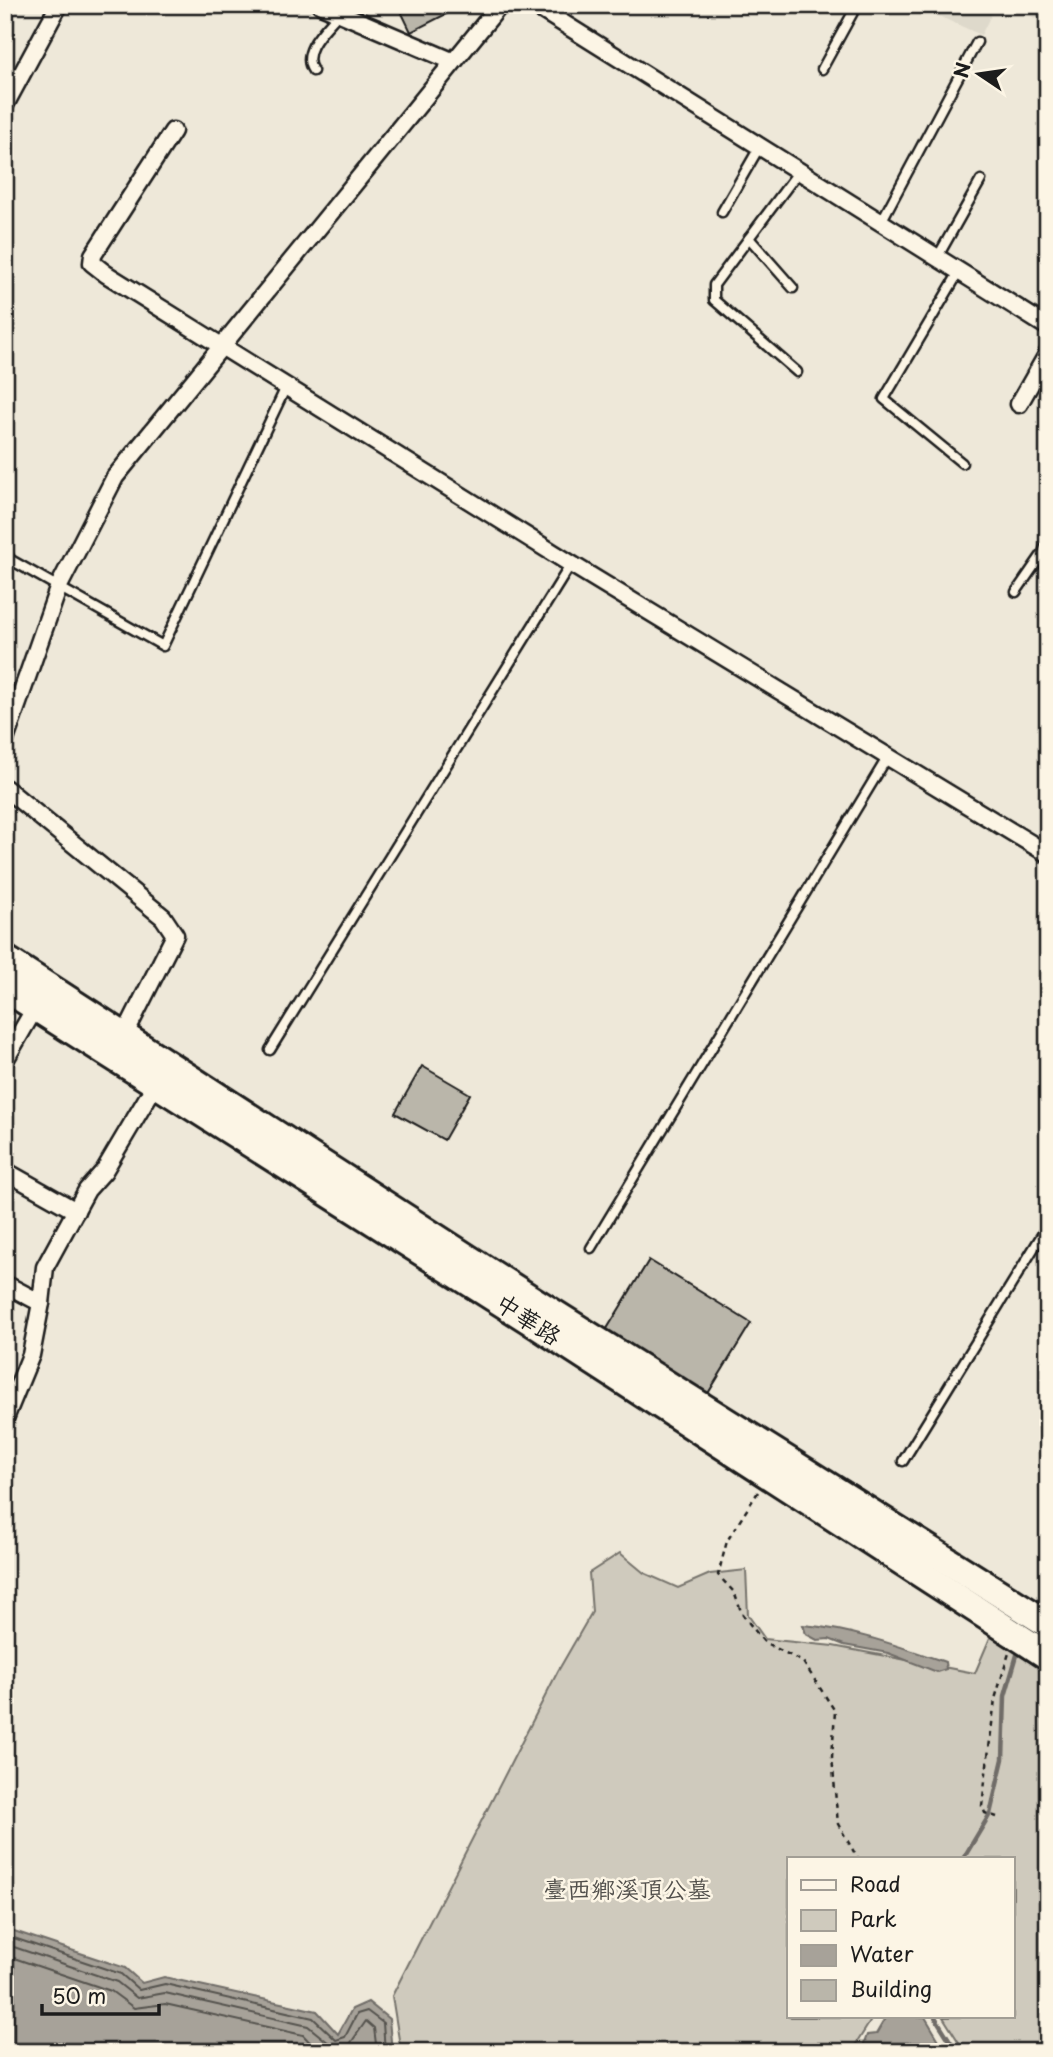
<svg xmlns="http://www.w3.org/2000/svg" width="1053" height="2057" viewBox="0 0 1053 2057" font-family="'Playpen Sans','LXGW WenKai TC',sans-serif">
  <rect width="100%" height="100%" fill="#eee8d9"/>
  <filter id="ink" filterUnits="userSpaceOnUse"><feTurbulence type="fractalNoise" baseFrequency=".0143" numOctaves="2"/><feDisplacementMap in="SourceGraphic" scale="14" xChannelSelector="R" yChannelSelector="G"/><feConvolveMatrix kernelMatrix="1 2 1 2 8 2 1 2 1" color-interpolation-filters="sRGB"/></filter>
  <g filter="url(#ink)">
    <g fill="#ded9cb">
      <polygon points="914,5 996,5 981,35"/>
      <polygon points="1007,5 1048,5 1048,24"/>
    </g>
    <polygon fill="#cfcabd" stroke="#76736c" stroke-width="2" points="620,1553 644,1573 678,1588 710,1574 746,1570 748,1615 765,1639 833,1646 975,1673 992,1633 1048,1666 1048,2052 965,2052 943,2017 1013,2017 1013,1859 789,1859 789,2017 873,2017 851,2052 401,2052 392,1996 558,1671 592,1612 589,1573"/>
    <g fill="#a7a299" stroke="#6f6c67" stroke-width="2">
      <path d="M803,1625C852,1629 899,1646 945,1662L946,1669L937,1672L888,1653L844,1645L829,1639L817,1640L806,1634Z"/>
      <polygon points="5,1928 125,1968 142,1983 164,1977 317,2011 338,2034 352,2009 368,2002 389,2019 392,2052 5,2052"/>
      <polygon points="886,2017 925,2017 946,2052 861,2052 867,2035 876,2034"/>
    </g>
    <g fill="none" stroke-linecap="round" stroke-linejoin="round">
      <g stroke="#54524e" stroke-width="2">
        <polyline points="5,1935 121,1974 139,1990 165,1984 313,2018 336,2040 345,2037 357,2014 367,2011 383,2023 385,2052"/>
        <polyline points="5,1944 117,1982 137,1998 165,1993 308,2026 335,2048 350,2044 366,2021 374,2028 377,2052"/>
        <polyline points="5,1955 111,1991 134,2008 165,2004 303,2035 319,2052"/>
      </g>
      <g stroke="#6f6c67" stroke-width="4.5">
        <polyline points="963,1859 990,1814 1003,1759 1005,1696 1017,1655"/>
        <polyline points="935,2017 957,2052"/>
      </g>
    </g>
    <g fill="#bab6aa" stroke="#1c1c1c" stroke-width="2">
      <polygon points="398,5 454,5 456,9 411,32"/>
      <polygon points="422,1066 470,1094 444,1140 395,1113"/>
      <polygon points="649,1260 751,1323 707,1395 605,1332"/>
    </g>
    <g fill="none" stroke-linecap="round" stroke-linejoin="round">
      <defs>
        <g id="lane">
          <polyline points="822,69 857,5"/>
          <path d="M313,71C299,51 327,28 339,13"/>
          <polyline points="722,212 760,146"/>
          <polyline points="881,222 977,42"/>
          <polyline points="749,238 793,288"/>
          <polyline points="937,258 981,180"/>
          <polyline points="959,272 884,399 962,463"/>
          <polyline points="797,372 714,300 714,285 799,171"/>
          <polyline points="5,552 11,560 163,646 286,387"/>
          <polyline points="1016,592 1043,553 1048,538"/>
          <polyline points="270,1050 571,564"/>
          <polyline points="591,1248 887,758"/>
          <polyline points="903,1461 1048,1225"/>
        </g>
        <g id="street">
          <polyline points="321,5 452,61"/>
          <polyline points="534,5 1048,327"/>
          <polyline points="5,105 59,5"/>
          <polyline points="173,131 93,255 92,263 106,274 571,564 1048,854"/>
          <polyline points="1019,404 1048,353"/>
          <polyline points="5,740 59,586 115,477 500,5"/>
          <polyline points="5,788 163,917 175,935 124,1036"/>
          <polyline points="5,1060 35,1008"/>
          <polyline points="5,1171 76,1211"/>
          <polyline points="5,1284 41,1303 45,1267 87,1190 104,1171 155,1085"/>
          <polyline points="6,1416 31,1355 41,1303"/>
        </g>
        <g id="primary">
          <polyline points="5,959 528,1297 1048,1624"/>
          <polyline points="5,988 529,1320 1048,1656"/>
        </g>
      </defs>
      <use href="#lane" stroke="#1c1c1c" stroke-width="13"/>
      <use href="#street" stroke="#1c1c1c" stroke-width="21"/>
      <use href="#primary" stroke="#1c1c1c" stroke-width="32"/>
      <g stroke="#1c1c1c" stroke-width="2.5" stroke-dasharray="5 5" stroke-linecap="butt">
        <polyline points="758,1492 727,1541 718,1575 734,1592 742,1614 764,1642 803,1662 835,1711 832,1757 838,1824 858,1859"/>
        <polyline points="997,1817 985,1813 982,1806 995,1699 1009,1653"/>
      </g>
      <use href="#lane" stroke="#fcf5e5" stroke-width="8"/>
      <use href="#street" stroke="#fcf5e5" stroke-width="16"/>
      <use href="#primary" stroke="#fcf5e5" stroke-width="26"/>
    </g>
  </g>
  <g text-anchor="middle" stroke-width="5" stroke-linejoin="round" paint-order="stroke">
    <g font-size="24" fill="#1c1c1c" stroke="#fcf5e5">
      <text transform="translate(528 1320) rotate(33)" y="8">中華路</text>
    </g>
    <g font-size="24" fill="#52504c" stroke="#fcf5e5">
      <text x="627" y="1898">臺西鄉溪頂公墓</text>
    </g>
  </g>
  <rect width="1053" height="2057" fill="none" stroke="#fcf5e5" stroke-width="28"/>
  <rect x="14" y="14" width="1025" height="2029" fill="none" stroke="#1c1c1c" stroke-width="2.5" filter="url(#ink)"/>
  <rect x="787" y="1857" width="228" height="161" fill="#fcf5e5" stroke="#a29e95" stroke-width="2"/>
  <rect x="801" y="1880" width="35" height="10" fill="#fcf5e5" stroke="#a29e95" stroke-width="2"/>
  <text x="850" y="1892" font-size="21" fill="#1c1c1c">Road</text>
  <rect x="801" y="1910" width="35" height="21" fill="#cfcabd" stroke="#a29e95" stroke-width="2"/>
  <text x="850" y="1927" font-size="21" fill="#1c1c1c">Park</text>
  <rect x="801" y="1945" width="35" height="21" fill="#a7a299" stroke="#a29e95" stroke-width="2"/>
  <text x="850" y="1962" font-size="21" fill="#1c1c1c">Water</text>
  <rect x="801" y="1980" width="35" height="21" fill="#bab6aa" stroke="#a29e95" stroke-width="2"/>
  <text x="850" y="1997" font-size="21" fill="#1c1c1c">Building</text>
  <g transform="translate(979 74) rotate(283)" stroke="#fcf5e5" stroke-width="5" paint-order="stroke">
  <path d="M0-5L12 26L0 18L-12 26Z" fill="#1c1c1c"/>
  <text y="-10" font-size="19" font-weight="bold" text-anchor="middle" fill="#1c1c1c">N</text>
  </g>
  <path d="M42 2004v10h117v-10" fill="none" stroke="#1c1c1c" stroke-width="3.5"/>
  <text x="52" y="2004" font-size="21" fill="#1c1c1c" stroke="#fcf5e5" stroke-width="5" paint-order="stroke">50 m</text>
</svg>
